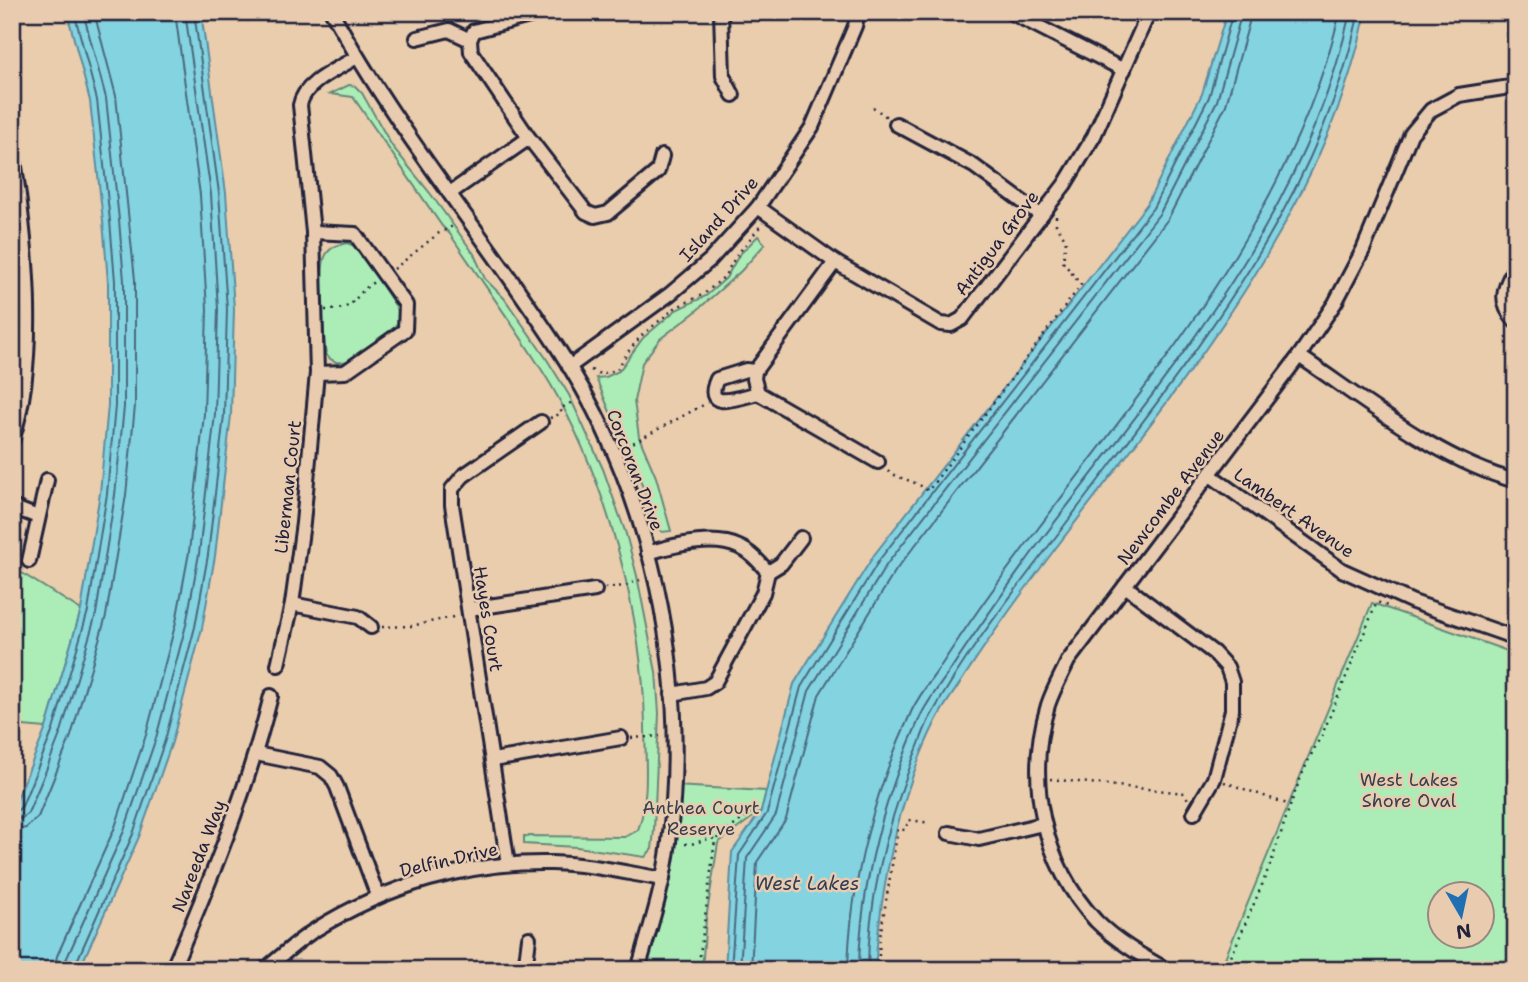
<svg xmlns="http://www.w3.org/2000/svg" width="1528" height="982" viewBox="0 0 1528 982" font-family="'Shantell Sans',sans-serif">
  <rect width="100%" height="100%" fill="#e9cdad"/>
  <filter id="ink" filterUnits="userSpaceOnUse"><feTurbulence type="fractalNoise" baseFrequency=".0143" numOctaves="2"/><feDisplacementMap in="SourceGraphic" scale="14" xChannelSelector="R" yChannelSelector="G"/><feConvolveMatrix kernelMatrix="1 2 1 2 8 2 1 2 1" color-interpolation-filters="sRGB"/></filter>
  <g filter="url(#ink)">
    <g fill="#acedb7" stroke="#678879" stroke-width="2" fill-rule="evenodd">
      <path d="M349,85L355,86L362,93L392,146L430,193L474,254L485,279L504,298L546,358L569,395L603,469L626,534L637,576L656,672L659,713L654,830L652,849L645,857L577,847L524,844V836L625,837L638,830C650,798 645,759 645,725C643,615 606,479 551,385C520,333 483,284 450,234L442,226L353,97L330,94Z"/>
      <polygon points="758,236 765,244 741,271 694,313 660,339 642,363 634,401 639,437 656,477 671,531 662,532 656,526 626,438 610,412 596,378 606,377 619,371 643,338 676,310 706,296 726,278 739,255"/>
      <path d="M347,243L357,247L398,310L399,320L395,327L347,361C338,364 333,362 326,355C324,337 319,271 325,257C329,247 338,245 347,243Z"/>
      <polygon points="12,567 81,610 46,728 12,725"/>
      <path d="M1372,603L1516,654V970H1242V968L1225,958ZM1440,894H1482V936H1440Z"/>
      <polygon points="674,786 766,791 761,811 718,843 706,919 702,970 638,970 663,879"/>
    </g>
    <g fill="#84d3e1" stroke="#5d8c9f" stroke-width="2">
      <polygon points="67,12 201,12 226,193 234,309 231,415 215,556 202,628 172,742 139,837 79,970 12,970 12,811 46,728 81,610 100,493 108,405 108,282 103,221 90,101"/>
      <path d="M1227,12H1366C1323,219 1179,385 1055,549C1024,590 994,631 966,674C956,690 944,705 936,721C899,794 880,888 875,970H725L732,852L761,811L794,684L874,555L1147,204L1202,94Z"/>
    </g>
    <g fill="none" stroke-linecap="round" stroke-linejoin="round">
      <g stroke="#49697d" stroke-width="2">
        <polyline points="12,811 18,810 22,806 53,730 88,611 107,494 115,406 115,281 110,221 97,100 74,12"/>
        <polyline points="12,820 22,818 28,813 45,773 61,732 96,614 115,495 124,407 124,281 119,220 106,98 83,12"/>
        <polyline points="12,831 26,828 38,817 71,736 106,616 126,495 135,406 135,280 116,96 94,12"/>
        <polyline points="54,970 57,956 115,827 146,735 176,622 189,552 204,414 207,309 200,195 175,12"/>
        <polyline points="65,970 66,960 124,831 156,738 186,625 199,554 215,414 218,309 211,194 185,12"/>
        <polyline points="73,970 133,834 165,740 195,627 208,555 224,415 227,309 219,193 194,12"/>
        <polyline points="731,970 739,855 767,813 801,687 880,559 1153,208 1209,97 1233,12"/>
        <polyline points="740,970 747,858 776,815 809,691 887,564 1160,213 1217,101 1242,12"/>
        <polyline points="751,970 757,862 786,819 819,695 896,570 1168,219 1226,105 1252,12"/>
        <path d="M848,970C850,882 875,789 912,710C920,694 932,679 942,664C971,619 1002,576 1034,534C1155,372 1292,214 1340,12"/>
        <path d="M859,970C860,883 885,794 921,715C929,699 941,684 951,669C979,626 1009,585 1039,543C1161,381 1307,217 1350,12"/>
        <path d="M868,970C868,897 888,823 914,756C920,743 924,728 931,716C970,645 1022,582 1070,518C1186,363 1318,207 1359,12"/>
      </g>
      <defs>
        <g id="minor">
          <path d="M332,12C397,132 485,236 559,350C652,492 690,674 669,842C664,885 650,928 638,970"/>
          <polyline points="721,12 723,76 733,95"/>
          <polyline points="1010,12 1124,70"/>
          <polyline points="417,38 449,30 470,40"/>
          <polyline points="896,124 974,166 1039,214"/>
          <polyline points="529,138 471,52 470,40 474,31 544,12"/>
          <path d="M12,147C26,236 40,355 12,441"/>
          <polyline points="450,193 529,138 586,212 595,216 608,213 658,171 662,156"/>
          <polyline points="758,207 835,262 941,324 951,325 962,319 1065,184 1094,136 1149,12"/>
          <polyline points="313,232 355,234 406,305 405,330 345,372 317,373"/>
          <polyline points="835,262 755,371 754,379 758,393 878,462"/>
          <path d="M1516,264C1505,288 1496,300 1516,322"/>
          <path d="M1299,356C1363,399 1441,462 1516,481"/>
          <polyline points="569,367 670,294 710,260 758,207 812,127 855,26 858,12"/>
          <path d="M755,371L746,370L717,379C701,414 743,396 758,393"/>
          <polyline points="1210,475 1342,570 1413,602 1516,638"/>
          <polyline points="12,507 38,517"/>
          <path d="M648,553C674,545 714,535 739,547C751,552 760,563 768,572L763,593L715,682L706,688L672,694"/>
          <polyline points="29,561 47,480"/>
          <polyline points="768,572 781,564 801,538"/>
          <polyline points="1125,586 1214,653 1227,667 1232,682 1232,710 1214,779 1194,813"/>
          <polyline points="292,604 358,617 371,627"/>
          <polyline points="469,609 595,590"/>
          <path d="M278,665L292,604L303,523L317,373L313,232L300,105C304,82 338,69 357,57"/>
          <polyline points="256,754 320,767 331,776 337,787 378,897"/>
          <polyline points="493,760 621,738"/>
          <polyline points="949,833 979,839 1043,824"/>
          <polyline points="508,864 452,505 452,489 463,476 541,422"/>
          <path d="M172,970C211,880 247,791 271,696"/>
          <path d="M264,970C281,957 297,941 315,930C385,886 469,861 552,863C590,864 627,873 663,879"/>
          <polyline points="525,970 529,938"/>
          <path d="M1167,970C1142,956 1116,941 1096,921C1043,864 1025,780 1048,705C1053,690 1061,676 1068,661L1299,356L1335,303L1363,250L1411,134L1431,110L1459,95L1516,86"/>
        </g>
      </defs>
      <use href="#minor" stroke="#22223b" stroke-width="18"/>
      <g stroke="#22223b" stroke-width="2.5" stroke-dasharray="2 5" stroke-linecap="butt">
        <polyline points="873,107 888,118"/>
        <polyline points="394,269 439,233 455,225"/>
        <path d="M325,310C359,310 350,297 374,282"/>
        <polyline points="591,370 600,374 617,370 627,353 641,336 675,308 704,294 724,277 736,256 763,223"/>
        <polyline points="550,418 562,413 560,409 574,401"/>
        <polyline points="627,446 707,403"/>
        <path d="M888,471C902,481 914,479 928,491L1081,285L1063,262L1066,240L1056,225V215"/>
        <polyline points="605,588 625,586 640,580"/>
        <polyline points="382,627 411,626 458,616"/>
        <polyline points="631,738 660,736"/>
        <polyline points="1050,779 1185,793 1188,800"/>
        <polyline points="1224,782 1290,805"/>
        <polyline points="685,844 691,844 712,838 715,840"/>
        <polyline points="698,970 715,840 759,807"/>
        <polyline points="878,970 880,937 898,829 905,830 909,820 930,823"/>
        <path d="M1232,970L1230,966L1231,957C1245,924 1260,891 1273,857C1287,816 1299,773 1322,735L1377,602L1390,607"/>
      </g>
      <use href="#minor" stroke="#e9ccb0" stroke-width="12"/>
    </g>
  </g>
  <g text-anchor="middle" stroke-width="5" stroke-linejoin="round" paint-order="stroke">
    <g font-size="18" fill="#22223b" stroke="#e9ccb0">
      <text transform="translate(719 219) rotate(-48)" y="6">Island Drive</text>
      <text transform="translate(997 243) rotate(-53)" y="6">Antigua Grove</text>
      <text transform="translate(635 470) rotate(69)" y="6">Corcoran Drive</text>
      <text transform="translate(288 487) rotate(-84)" y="6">Liberman Court</text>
      <text transform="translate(1171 497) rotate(-53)" y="6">Newcombe Avenue</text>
      <text transform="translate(1294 513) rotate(35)" y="6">Lambert Avenue</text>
      <text transform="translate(488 619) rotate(81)" y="6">Hayes Court</text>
      <text transform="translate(199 856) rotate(-69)" y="6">Nareeda Way</text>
      <text transform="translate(449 860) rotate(-13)" y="6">Delfin Drive</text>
    </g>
    <g font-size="18" fill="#37404e" stroke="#e9ccb0">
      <text x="1409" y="786">West Lakes<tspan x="1409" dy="21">Shore Oval</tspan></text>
      <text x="701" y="814">Anthea Court<tspan x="701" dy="21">Reserve</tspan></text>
    </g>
    <g font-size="19" font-style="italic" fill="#313d54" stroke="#e9ccb0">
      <text x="807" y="890">West Lakes</text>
    </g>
  </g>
  <rect width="1528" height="982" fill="none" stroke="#e9ccb0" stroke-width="42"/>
  <rect x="21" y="21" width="1486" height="940" fill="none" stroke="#22223b" stroke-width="2.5" filter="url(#ink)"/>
  <g transform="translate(1461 915) rotate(171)"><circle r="33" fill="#e9ccb0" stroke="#998881" stroke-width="2"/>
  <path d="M0-5L12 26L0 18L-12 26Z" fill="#1f6fb2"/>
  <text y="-10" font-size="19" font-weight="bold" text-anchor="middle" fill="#22223b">N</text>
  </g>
</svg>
